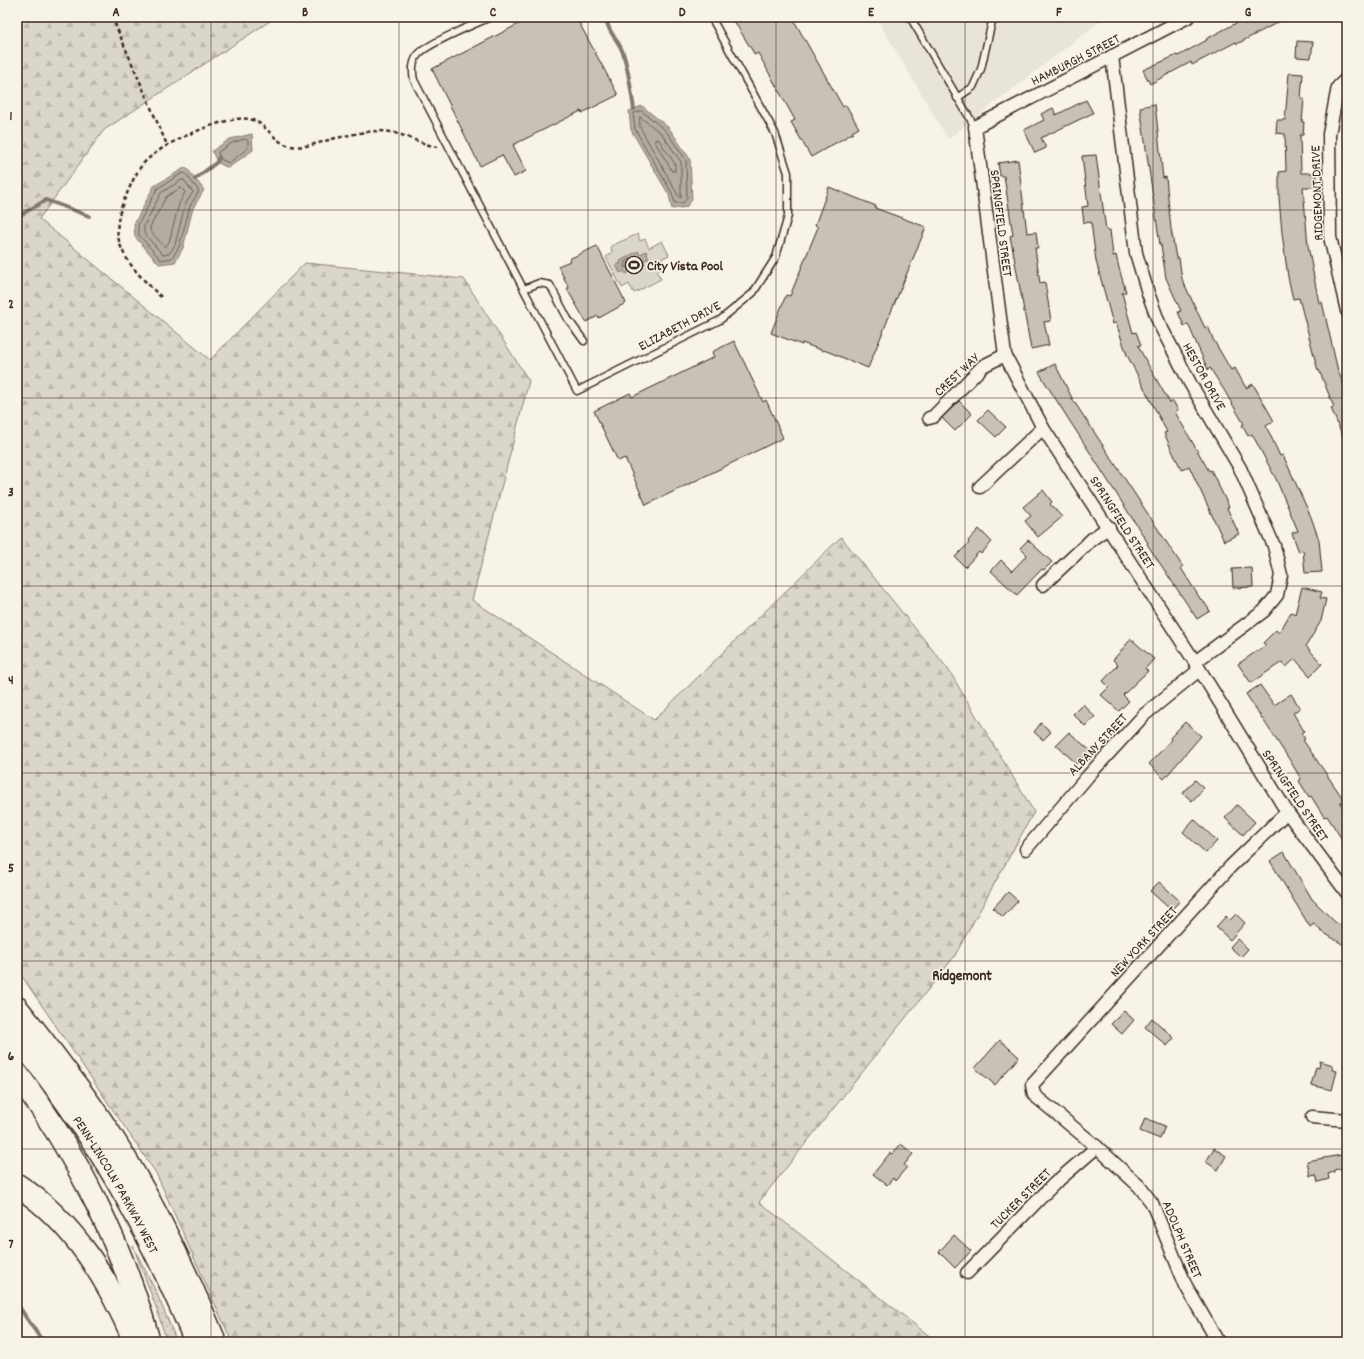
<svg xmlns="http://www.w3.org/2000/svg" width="1364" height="1359" viewBox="0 0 1364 1359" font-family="Dekko,sans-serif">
  <defs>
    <pattern id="grass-dots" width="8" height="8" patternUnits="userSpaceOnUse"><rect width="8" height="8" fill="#dbd6cb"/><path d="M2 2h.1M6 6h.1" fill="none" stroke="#bdb8ae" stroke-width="1.8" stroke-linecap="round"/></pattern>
    <pattern id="forest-firs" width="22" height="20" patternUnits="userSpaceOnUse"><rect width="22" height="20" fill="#dbd6cb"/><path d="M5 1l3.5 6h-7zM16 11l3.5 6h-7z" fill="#bdb8ae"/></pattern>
  </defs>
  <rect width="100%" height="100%" fill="#f7f3e8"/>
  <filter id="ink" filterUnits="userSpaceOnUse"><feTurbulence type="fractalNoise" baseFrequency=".025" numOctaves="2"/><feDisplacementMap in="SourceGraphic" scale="8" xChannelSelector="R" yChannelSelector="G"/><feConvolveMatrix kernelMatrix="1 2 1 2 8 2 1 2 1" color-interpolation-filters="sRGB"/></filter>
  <g filter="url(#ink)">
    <polygon fill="#e9e4d9" points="876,17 1106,17 948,139"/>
    <polygon fill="url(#grass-dots)" stroke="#8b8074" points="133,1246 157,1294 177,1342 167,1342 156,1307"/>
    <polygon fill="url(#forest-firs)" stroke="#8b8074" points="29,17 276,17 104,130 39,219 210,360 305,263 464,279 529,381 472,600 654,720 841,537 948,669 1034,812 954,957 759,1202 937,1342 232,1342 156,1173 17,969 17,23"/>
    <polygon fill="#dbd6cb" stroke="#8b8074" points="638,234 640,241 645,239 649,248 662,241 669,255 657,261 661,269 657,272 661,279 634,293 629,284 622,288 606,257 612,253 611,246"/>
    <g fill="#b4aca0" stroke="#84786c">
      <polygon points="642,106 669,128 690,159 692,200 686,207 672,209 669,195 631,130 629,111"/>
      <polygon points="252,134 253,150 228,168 217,162 212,151 230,139"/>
      <polygon points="186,167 204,190 193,208 183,248 175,262 159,264 135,237 134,224 154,186"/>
      <polygon points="638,251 640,254 646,251 649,258 643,261 645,264 626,274 624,271 620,273 616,265 621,263 620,261"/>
    </g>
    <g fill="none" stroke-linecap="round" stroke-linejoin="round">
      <g stroke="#6b5e52" stroke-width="1">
        <polygon points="642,111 666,131 686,160 687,198 683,203 675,203 672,193 635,129 633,114"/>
        <polygon points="640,117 662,134 681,162 681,198 679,197 640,127"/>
        <polygon points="246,139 248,141 248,148 229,163 220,159 218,152 232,143"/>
        <polygon points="656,139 659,140 675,164 675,171 672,171 655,142"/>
        <polygon points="183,173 186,174 199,191 190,206 179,247 172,258 161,260 139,235 138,225 157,189"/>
        <polygon points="182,180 184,180 193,192 185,205 175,245 169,254 163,255 144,233 144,226 161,193"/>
        <polygon points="181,188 185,192 179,204 169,242 165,247 150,231 150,227 166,197"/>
        <polygon points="636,257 640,259 639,263 628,268 624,267 625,262"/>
      </g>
      <g stroke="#84786c" stroke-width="4">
        <path d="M606,17C607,32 619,40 623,53C629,71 631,91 634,109"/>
        <polyline points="195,179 217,162 219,157"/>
        <polyline points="17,217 46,200 89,216"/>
        <polyline points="17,1304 43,1342"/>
      </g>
    </g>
    <g fill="#c8c1b6" stroke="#3b2a1e">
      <polygon points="532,17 576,17 618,95 582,113 581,111 513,145 526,171 514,177 502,155 480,166 432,69"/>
      <polygon points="741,17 792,17 843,107 846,105 859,128 852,132 853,133 811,157 791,122 795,120 758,53 755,55 734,21"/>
      <polygon points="1258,17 1288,17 1237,44 1236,42 1192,65 1191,62 1150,84 1143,70 1177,55 1178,56 1207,40 1206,39 1242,20 1244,24"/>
      <polygon points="1297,41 1313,42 1311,58 1296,57"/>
      <polygon points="1289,73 1303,74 1301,98 1304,99 1302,122 1304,122 1303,135 1300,135 1301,173 1317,173 1317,187 1303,187 1308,246 1319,303 1322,302 1338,371 1347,393 1347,447 1331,408 1334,407 1319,370 1318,371 1299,298 1293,299 1288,277 1282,233 1279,198 1279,172 1286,171 1285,134 1276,133 1277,120 1285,120"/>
      <polygon points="1086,100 1093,113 1041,138 1046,148 1035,153 1024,130 1044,120 1041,114 1053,108 1056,115"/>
      <polygon points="1155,104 1163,178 1166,177 1171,229 1176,258 1179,258 1182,279 1205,328 1208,326 1213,339 1231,370 1235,368 1246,388 1253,384 1274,421 1266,426 1280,456 1283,455 1311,517 1319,540 1322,572 1305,573 1303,550 1299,552 1292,533 1298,531 1276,479 1252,434 1248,436 1242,425 1244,424 1224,390 1210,368 1208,370 1188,324 1184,326 1178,312 1181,311 1166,278 1161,245 1160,245 1140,107"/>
      <polygon points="1096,155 1106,230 1110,230 1113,256 1116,255 1119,268 1126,292 1122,293 1133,333 1136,332 1141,345 1138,346 1151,370 1170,403 1173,401 1178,410 1175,412 1209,471 1211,470 1229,507 1227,508 1239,534 1224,541 1189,466 1182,470 1174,455 1164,433 1167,432 1127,355 1116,323 1113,324 1096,261 1091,222 1084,223 1082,207 1088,206 1082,156"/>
      <polygon points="1018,160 1027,233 1036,232 1038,248 1035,248 1040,283 1045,282 1051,321 1044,322 1049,345 1031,349 1013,251 1010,236 1013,235 1004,176 1000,176 998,163"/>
      <polygon points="829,187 876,206 875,208 926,227 868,368 824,350 824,351 802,343 802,345 771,333 786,295 790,296 818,227 815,225"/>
      <polygon points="597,246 626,303 599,318 598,316 586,322 567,289 569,288 558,266 570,261 569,259"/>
      <polygon points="734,341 763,402 766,400 783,438 646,505 625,458 618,461 594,411 630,393 632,397 714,357 712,352"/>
      <polygon points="1055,364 1073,400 1175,555 1183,567 1181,568 1201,600 1202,599 1210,611 1197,619 1147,544 1148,543 1046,384 1039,372"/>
      <polygon points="959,401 972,414 955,431 942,418"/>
      <polygon points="988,410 1006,427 996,437 978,420"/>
      <polygon points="1043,490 1052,502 1050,504 1062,517 1038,537 1025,521 1031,516 1023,507"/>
      <polygon points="979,529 992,542 981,554 979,552 965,567 955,557 969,543 968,541"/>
      <polygon points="1028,540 1052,562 1044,570 1042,569 1017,595 991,571 1001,560 1012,571 1027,555 1020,548"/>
      <polygon points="1252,568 1253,587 1233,588 1232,569"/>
      <polygon points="1302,587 1322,592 1320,598 1326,599 1321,621 1306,646 1322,664 1310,676 1295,659 1286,667 1282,662 1251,683 1238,664 1266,645 1263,643 1276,630 1279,633 1291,612 1295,614"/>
      <polygon points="1131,639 1154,659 1145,669 1148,671 1123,695 1129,701 1119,711 1101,695 1109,687 1103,681 1118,665 1113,660"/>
      <polygon points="1260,685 1274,705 1291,694 1300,708 1293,713 1304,731 1301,733 1305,739 1303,740 1344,800 1340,803 1347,813 1347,847 1327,816 1324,817 1311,796 1309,797 1299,781 1301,779 1289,759 1246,694"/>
      <polygon points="1083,704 1095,717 1085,726 1073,714"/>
      <polygon points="1185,722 1201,736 1164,779 1149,764 1171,740 1170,738"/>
      <polygon points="1041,723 1051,732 1043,740 1034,732"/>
      <polygon points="1069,732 1094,754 1087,762 1082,758 1077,764 1056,745"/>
      <polygon points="1195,780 1204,788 1192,801 1183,793"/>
      <polygon points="1237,805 1255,822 1243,835 1225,818"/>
      <polygon points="1194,819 1217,841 1206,853 1183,832"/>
      <polygon points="1284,852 1312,899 1335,922 1347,929 1347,947 1321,931 1314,924 1310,927 1270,861"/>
      <polygon points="1159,882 1180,901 1171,910 1150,891"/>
      <polygon points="1008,892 1018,901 1003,917 993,908"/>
      <polygon points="1236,914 1245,923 1230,940 1216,927 1226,916 1230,920"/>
      <polygon points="1237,939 1248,949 1241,957 1230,947"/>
      <polygon points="1124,1011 1134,1020 1122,1034 1111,1024"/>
      <polygon points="1152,1018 1174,1038 1167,1046 1145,1027"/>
      <polygon points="1000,1040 1019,1057 995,1085 975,1068"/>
      <polygon points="1320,1061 1333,1065 1332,1070 1337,1071 1332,1090 1311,1085 1316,1067 1319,1068"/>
      <polygon points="1145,1118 1165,1126 1160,1139 1140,1131"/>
      <polygon points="901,1144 913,1154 904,1165 907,1167 895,1181 893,1178 887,1185 873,1174 890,1153 892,1154"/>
      <polygon points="1214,1148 1226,1156 1218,1170 1206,1162"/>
      <polygon points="1347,1154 1347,1167 1334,1170 1334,1172 1328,1174 1329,1179 1318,1182 1316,1175 1310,1176 1307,1161"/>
      <polygon points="954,1235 971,1251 955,1268 939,1252"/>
    </g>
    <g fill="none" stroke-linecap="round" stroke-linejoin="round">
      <defs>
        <g id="lane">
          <path d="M491,17C475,24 425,44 417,56C412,63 412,71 414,80L577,391L720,320L753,293L776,257L788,216V173L775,133L711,17"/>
          <polyline points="910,17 975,127"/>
          <polyline points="957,98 973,87 981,69 993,17"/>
          <polyline points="524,289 539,283 550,285 568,319 584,341"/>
        </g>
        <g id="street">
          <polyline points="1188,17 975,127 1005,355 1043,428 1195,662 1287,812 1347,893"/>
          <polyline points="1112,56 1136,253 1148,293 1159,323 1190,383 1240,468 1274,546 1281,575 1277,595 1264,611 1195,662"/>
          <polyline points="1347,78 1338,87 1329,134 1330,237 1347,311"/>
          <polyline points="929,418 933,417 983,366 1005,355"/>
          <polyline points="980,487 1043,428"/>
          <polyline points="1043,585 1092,539 1109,527"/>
          <polyline points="1026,849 1088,776 1144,715 1199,670"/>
          <polyline points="1312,1117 1347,1120"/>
          <polyline points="967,1273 1054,1184 1097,1147"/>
          <polyline points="1218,1342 1186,1286 1152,1203 1139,1186 1097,1147 1034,1095 1032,1085 1231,866 1287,812"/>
        </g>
        <g id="highway">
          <path d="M17,1008C52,1052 87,1097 117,1145C156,1207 187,1274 215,1342"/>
          <path id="s1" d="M17,1037C95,1132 149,1229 196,1342"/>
          <path d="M17,1074C77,1153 123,1246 149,1342"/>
          <path d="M17,1185C74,1222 109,1281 135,1342"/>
        </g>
      </defs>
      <use href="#lane" stroke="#3b2a1e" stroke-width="9"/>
      <use href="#street" stroke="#3b2a1e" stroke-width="15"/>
      <use href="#highway" stroke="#3b2a1e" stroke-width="25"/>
      <g stroke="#3b2a1e" stroke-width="2.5" stroke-dasharray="4 3" stroke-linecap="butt">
        <polyline points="112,17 167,145"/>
        <path d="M161,297C144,280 122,261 118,236C116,223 120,209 125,198C131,185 137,168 148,159C168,141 209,124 236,119C266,114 269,142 291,146C308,149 324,140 341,137C353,134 368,131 380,131C401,131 418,144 438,147"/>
      </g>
      <use href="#lane" stroke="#f7f3e8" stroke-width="6"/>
      <use href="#street" stroke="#f7f3e8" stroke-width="12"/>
      <use href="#highway" stroke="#f7f3e8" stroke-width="22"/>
    </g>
  </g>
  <path fill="none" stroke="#3b2a1e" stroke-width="1" stroke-opacity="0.55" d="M211,17V1342M399,17V1342M588,17V1342M776,17V1342M965,17V1342M1153,17V1342M17,210H1347M17,398H1347M17,586H1347M17,773H1347M17,961H1347M17,1149H1347"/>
  <defs>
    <symbol id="stadium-ring" viewBox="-11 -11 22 22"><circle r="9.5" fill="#f7f3e8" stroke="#3b2a1e" stroke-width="1.5"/><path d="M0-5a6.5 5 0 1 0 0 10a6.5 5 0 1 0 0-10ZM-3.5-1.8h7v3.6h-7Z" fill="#3b2a1e"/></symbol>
  </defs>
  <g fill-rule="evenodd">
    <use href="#stadium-ring" x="624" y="255" width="20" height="20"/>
  </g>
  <g text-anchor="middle" stroke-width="3" stroke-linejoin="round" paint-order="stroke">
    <g font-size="14" fill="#3b2a1e" stroke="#f7f3e8">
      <text transform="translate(1075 59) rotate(-27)" y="5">HAMBURGH STREET</text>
      <text transform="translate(1316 193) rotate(-92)" y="5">RIDGEMONT DRIVE</text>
      <text transform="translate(1002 223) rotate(83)" y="5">SPRINGFIELD STREET</text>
      <text transform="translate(679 325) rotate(-28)" y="5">ELIZABETH DRIVE</text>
      <text transform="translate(956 374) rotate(-43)" y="5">CREST WAY</text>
      <text transform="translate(1205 376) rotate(61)" y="5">HESTOR DRIVE</text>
      <text transform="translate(1123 522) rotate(57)" y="5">SPRINGFIELD STREET</text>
      <text transform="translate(1097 744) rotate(-47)" y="5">ALBANY STREET</text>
      <text transform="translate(1296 795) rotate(56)" y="5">SPRINGFIELD STREET</text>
      <text transform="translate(1143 941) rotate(-47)" y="5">NEW YORK STREET</text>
      <text dy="5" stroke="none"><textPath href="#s1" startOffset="178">PENN-LINCOLN PARKWAY WEST</textPath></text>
      <text transform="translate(1020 1198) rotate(-45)" y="5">TUCKER STREET</text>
      <text transform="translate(1183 1239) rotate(67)" y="5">ADOLPH STREET</text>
    </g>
    <g font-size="14" font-weight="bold" fill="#3b2a1e" stroke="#f7f3e8" text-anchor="start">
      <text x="647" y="270">City Vista Pool</text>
    </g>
    <g font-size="15" font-weight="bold" fill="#3b2a1e" stroke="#f7f3e8">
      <text x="962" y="980">Ridgemont</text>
    </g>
  </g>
  <rect width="1364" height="1359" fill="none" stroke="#f7f3e8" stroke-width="44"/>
  <rect x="22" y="22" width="1320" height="1315" fill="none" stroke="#3b2a1e" stroke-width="1.5"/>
  <g font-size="13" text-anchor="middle" font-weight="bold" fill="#3b2a1e">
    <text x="116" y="16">A</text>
    <text x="305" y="16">B</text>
    <text x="493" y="16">C</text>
    <text x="682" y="16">D</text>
    <text x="871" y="16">E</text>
    <text x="1059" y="16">F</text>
    <text x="1248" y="16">G</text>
    <text x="11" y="120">1</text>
    <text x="11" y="308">2</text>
    <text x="11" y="496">3</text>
    <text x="11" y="684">4</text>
    <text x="11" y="872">5</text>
    <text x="11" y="1060">6</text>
    <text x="11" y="1248">7</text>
  </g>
</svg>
